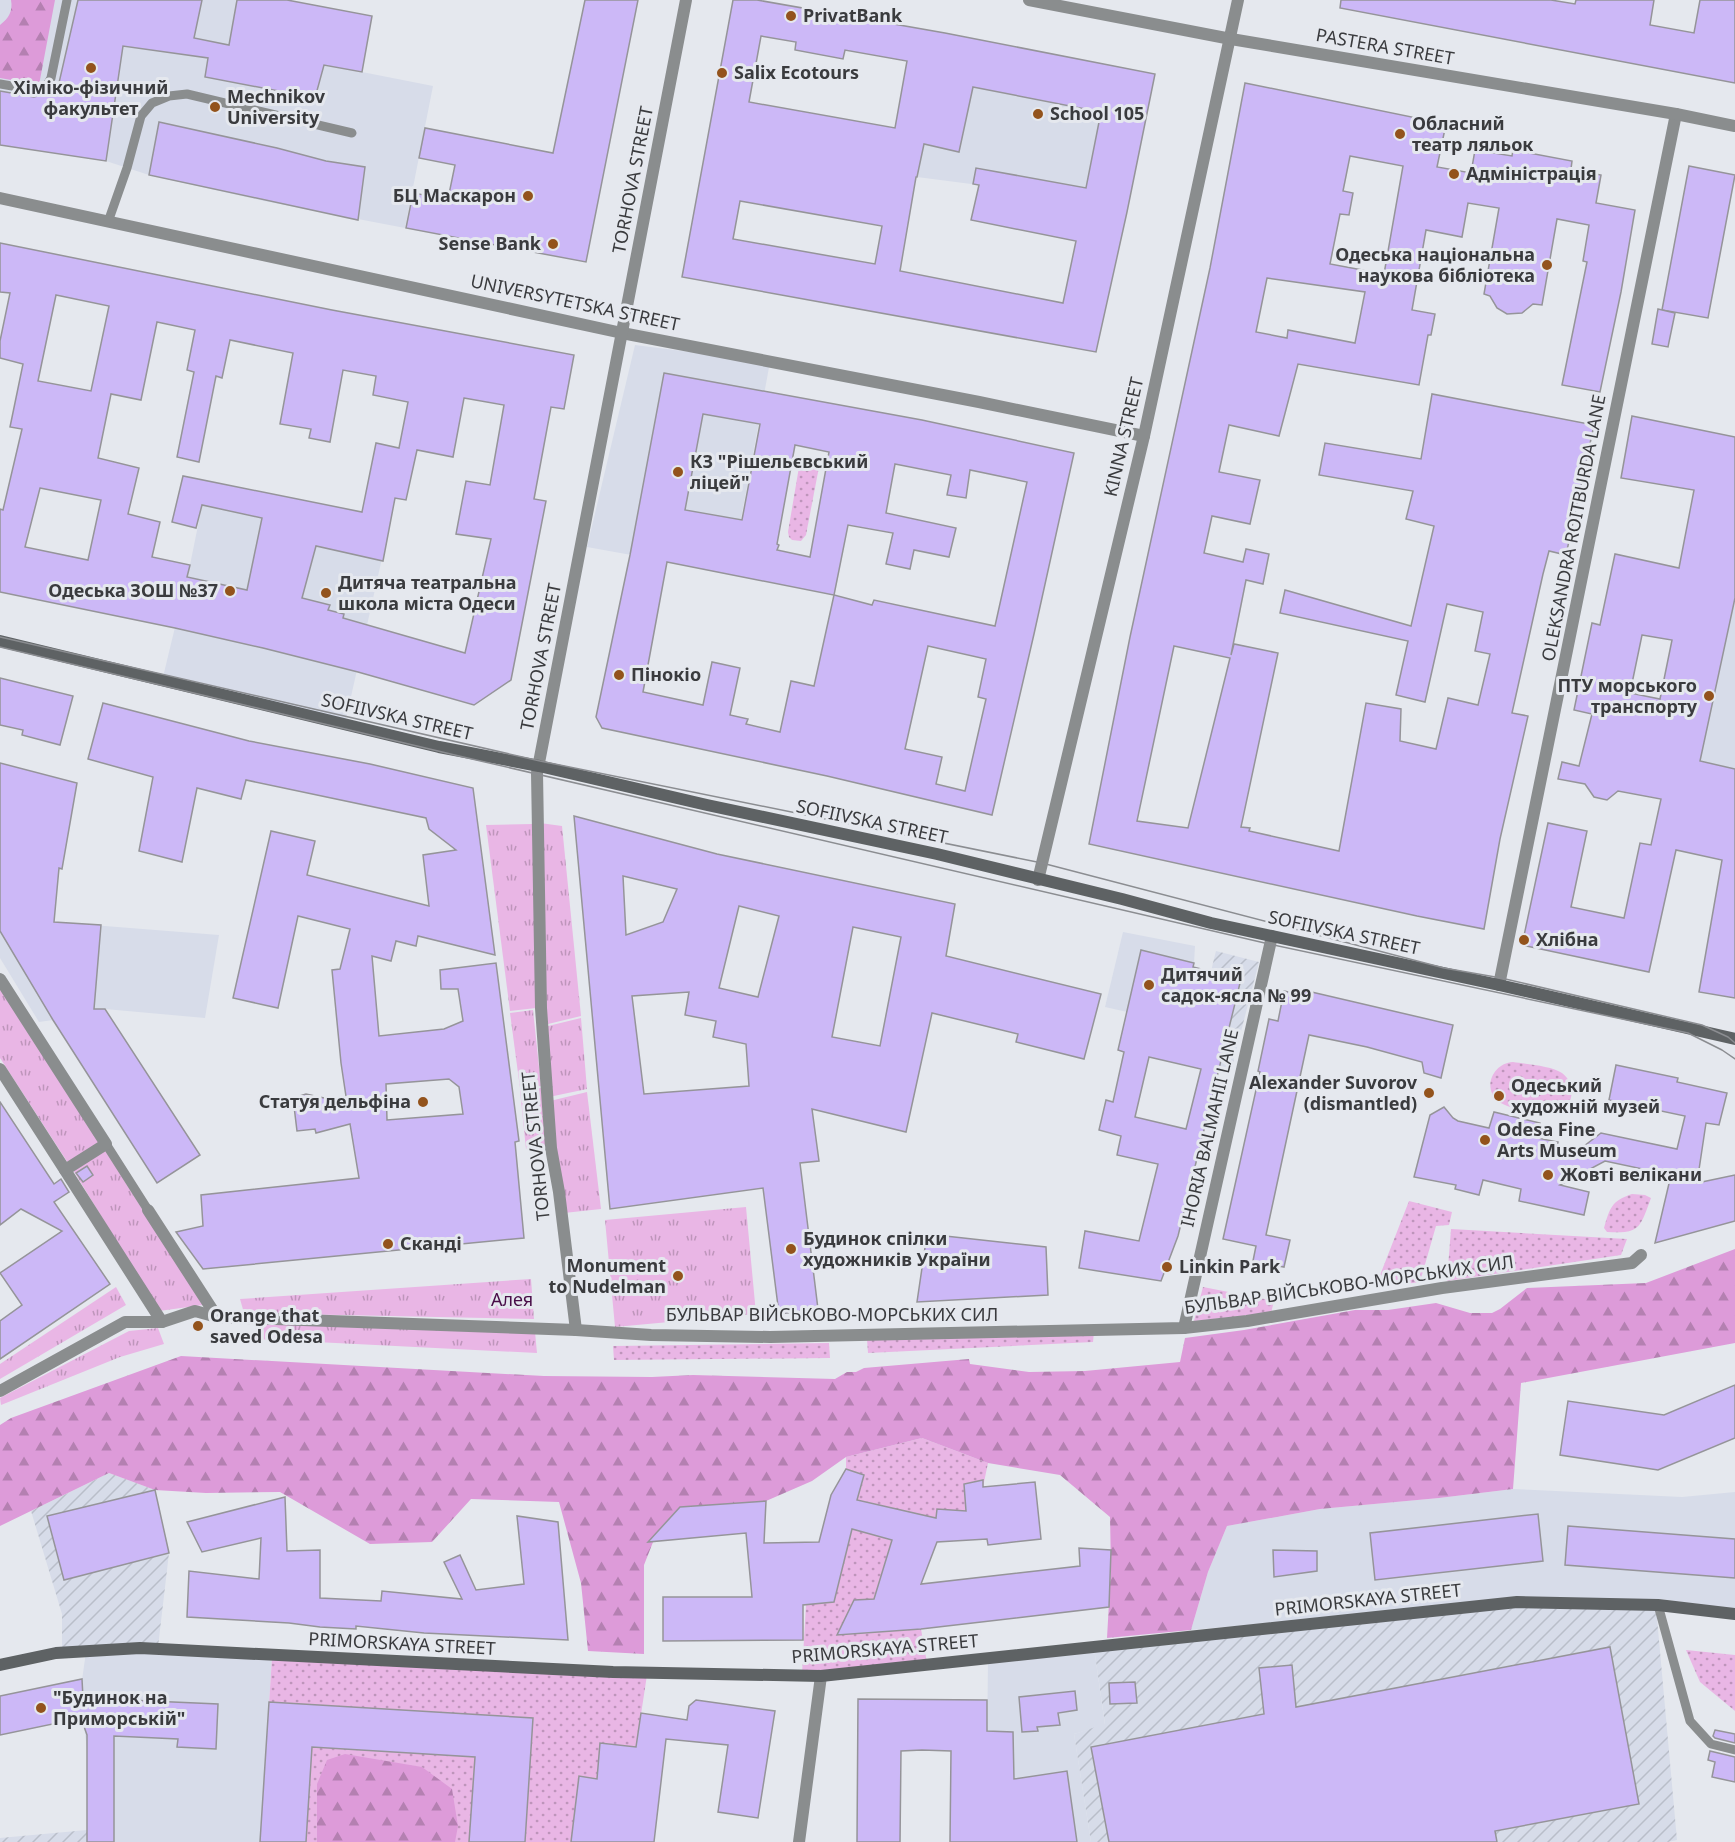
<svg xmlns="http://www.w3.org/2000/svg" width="1735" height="1842" viewBox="0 0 1735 1842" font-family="'Noto Sans',sans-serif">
  <defs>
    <pattern id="industrial-furrows" width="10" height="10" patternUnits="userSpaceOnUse" patternTransform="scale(1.5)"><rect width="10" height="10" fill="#d7dce9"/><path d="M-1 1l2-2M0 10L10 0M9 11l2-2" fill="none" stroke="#b9bec9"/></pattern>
    <pattern id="grass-dots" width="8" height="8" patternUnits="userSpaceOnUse" patternTransform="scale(1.5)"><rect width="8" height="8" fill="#e9b6e5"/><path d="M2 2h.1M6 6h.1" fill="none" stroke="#be95bb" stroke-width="1.8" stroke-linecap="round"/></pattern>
    <pattern id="forest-firs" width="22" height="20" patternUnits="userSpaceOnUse" patternTransform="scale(1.5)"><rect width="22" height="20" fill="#dd9bd9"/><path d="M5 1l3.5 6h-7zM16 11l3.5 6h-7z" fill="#b480b1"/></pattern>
    <pattern id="park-tufts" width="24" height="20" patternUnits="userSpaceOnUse" patternTransform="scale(1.5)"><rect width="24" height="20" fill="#e9b6e5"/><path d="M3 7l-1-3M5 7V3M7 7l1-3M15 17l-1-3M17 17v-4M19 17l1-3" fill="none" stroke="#be95bb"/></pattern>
  </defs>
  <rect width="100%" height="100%" fill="#e5e8ee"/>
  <g fill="#d7dce9">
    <polygon points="0,0 292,0 281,56 433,86 405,228 264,201 149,175 106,161 0,145"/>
    <polygon points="945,33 1155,74 1127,212 979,185 917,177"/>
    <polygon points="635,345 770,362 731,573 587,547"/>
    <polygon points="207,481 391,518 346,719 163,677 190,565"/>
    <polygon points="1735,577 1735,862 1651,845 1670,754"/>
    <polygon points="54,922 219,935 205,1018 105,1009 61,1008 53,1020 39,1022 0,958 0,923"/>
    <polygon points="1123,932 1195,946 1194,963 1181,1012 1176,1023 1105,1007"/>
    <polygon points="1513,1489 1682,1497 1735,1492 1735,1609 1660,1599 1515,1601 1191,1630 1208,1572 1227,1526 1320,1509 1439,1498"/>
    <polygon points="1094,1648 1105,1725 1074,1734 1091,1842 986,1842 988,1660"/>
    <polygon points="86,1652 272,1658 260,1842 87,1842 87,1749 83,1718 82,1680"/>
  </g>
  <g fill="url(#industrial-furrows)">
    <polygon points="1216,951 1259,962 1230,1074 1188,1064"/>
    <polygon points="109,1473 155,1490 169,1553 158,1647 62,1651 62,1614 31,1511"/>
    <polygon points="1517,1603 1656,1607 1677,1840 1668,1842 1091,1842 1074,1734 1105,1724 1094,1648"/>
    <polygon points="87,1830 87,1842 0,1842 0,1838"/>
  </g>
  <g fill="url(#grass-dots)">
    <polygon points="805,460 816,462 819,467 806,535 801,541 792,540 789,537 788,532 799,467"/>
    <path d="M1513,1062C1526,1064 1552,1066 1562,1073C1577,1084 1574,1108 1556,1114C1550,1115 1544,1114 1538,1112C1526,1110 1508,1109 1498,1101C1482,1088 1493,1063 1513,1062Z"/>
    <path d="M1632,1194L1645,1195L1651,1198C1640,1228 1640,1234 1607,1232L1604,1228C1610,1208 1611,1201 1632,1194Z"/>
    <polygon points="1409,1201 1452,1212 1449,1225 1436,1226 1420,1282 1375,1288"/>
    <polygon points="1451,1229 1627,1239 1621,1255 1447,1281"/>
    <polygon points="1203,1287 1274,1301 1271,1313 1194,1321"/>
    <polygon points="1094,1332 1093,1342 868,1353 867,1339"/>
    <polygon points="829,1343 830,1358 614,1360 613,1346"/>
    <polygon points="922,1438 988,1463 983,1487 987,1539 937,1542 925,1574 921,1574 921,1629 927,1663 802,1674 806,1605 812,1574 831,1495 846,1469 846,1457"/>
    <polygon points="1686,1650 1735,1655 1735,1711 1700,1682"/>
    <polygon points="272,1658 647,1675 636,1747 625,1842 260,1842"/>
  </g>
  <g fill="url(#forest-firs)">
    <path d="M11,0H55L39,85L0,78V25C9,18 13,11 11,0Z"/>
    <polygon points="1735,1249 1735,1343 1521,1383 1513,1489 1439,1498 1320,1509 1227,1526 1208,1572 1191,1630 1107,1638 1111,1567 1110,1517 1060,1475 988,1463 922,1438 846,1457 812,1481 766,1501 680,1507 657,1532 644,1565 644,1654 588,1651 581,1583 559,1502 471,1499 432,1542 370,1544 280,1492 206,1493 155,1490 109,1473 0,1526 0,1425 11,1418 181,1356 544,1376 652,1377 693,1375 835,1379 847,1372 856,1372 864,1368 969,1359 970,1364 1029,1372 1085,1371 1180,1362 1185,1338 1244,1330 1355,1310 1388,1310 1436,1303 1470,1313 1492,1313 1500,1309 1527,1288 1646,1283"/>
    <polygon points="345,1754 422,1767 452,1789 458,1826 455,1842 317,1842 317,1784 327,1760"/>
  </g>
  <g fill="url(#park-tufts)">
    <polygon points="540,823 562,826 581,1016 544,1025"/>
    <polygon points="533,824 536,1008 510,1011 486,825"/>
    <polygon points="0,989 99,1143 68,1163 0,1058"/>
    <polygon points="533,1010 541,1086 520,1088 510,1013"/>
    <polygon points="581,1018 587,1089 549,1097 544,1027"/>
    <polygon points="541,1088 546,1147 526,1149 520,1090"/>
    <polygon points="587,1092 601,1209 564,1213 550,1101"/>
    <polygon points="105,1150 203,1305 159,1311 73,1170"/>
    <polygon points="746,1207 756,1314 615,1327 605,1220"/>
    <polygon points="531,1279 534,1319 244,1313 240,1299"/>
    <polygon points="116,1287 126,1305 0,1379 0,1364"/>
    <polygon points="255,1324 535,1332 537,1353 256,1339"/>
    <polygon points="158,1328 164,1344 120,1357 1,1405 0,1398 129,1331"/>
  </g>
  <g fill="#ccb8f7" stroke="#959499" stroke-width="1.5" fill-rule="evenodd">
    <polygon points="78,0 202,0 194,38 229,45 237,0 287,0 372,16 362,72 324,65 315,98 205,77 208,58 123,46 106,161 0,145 0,91 34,97 45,94 56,96"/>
    <polygon points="585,0 638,0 586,262 406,228 413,193 448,199 455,165 419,158 425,128 553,153"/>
    <path d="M733,0H757L945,33L1155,74L1127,212L1096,352L682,277ZM761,36L796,42L795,50L843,59L845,50L907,61L895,128L749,102ZM973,87L1101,112L1086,188L976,168L973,184L979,185L971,220L1076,241L1063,303L900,271L916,177H917L924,144L959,152ZM740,201L882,226L875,264L733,239Z"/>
    <polygon points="1341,0 1551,0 1575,4 1576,0 1654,0 1650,25 1694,33 1700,0 1735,0 1735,83 1340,8"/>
    <path d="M1245,83L1446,124L1437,167L1471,173L1475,150L1512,156L1513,150L1572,161L1571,169L1601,175L1596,203L1635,210L1621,292L1600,392L1562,385L1587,262L1583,261L1589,225L1557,219L1542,305L1533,304L1522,313L1507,314L1497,308L1490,296L1484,294L1499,208L1468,203L1462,237L1426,230L1412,310L1435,314L1431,335H1428L1419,385L1298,364L1279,436L1229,425L1219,472L1260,480L1250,524L1212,516L1204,553L1243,562L1246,549L1269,554L1263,584L1246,580L1231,655L1234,644L1278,653L1241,827L1250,828L1249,831L1339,851L1366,703L1401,709L1400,741L1436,749L1448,698L1478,705L1490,654L1475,651L1483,612L1447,604L1425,702L1396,695L1408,641L1280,613L1285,590L1411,626L1434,526L1406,519L1413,491L1319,475L1325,443L1421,459L1432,394L1594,425L1566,555L1549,551L1543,574L1512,713L1528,716L1500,839L1484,929L1417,916L1089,844L1130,637L1210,268ZM1350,156L1403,166L1384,274L1330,264L1340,214L1349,215L1353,193L1343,191ZM1267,278L1365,292L1355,343L1288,330L1287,338L1256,332ZM1174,646L1230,658L1188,828L1137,821Z"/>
    <polygon points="159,122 277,148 326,161 365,167 358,220 149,175"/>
    <polygon points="1689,166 1735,175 1708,318 1662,310"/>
    <path d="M0,243L332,310L574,355L564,409L551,407L534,499L546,501L511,680L474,705L358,672L263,648L175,628L0,592V509L3,510L22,429L10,427L23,364L0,358V341L10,293L0,292ZM56,295L109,306L91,391L38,381ZM157,322L195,330L187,370L194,372L177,457L199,462L216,376L222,378L230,340L293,353L280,424L311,429L309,438L330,442L343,370L376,376L373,395L408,402L399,448L376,443L362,512L183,476L172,522L196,528L202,505L262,518L247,590L187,577L190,565L152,557L160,522L128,514L139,468L98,458L111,394L141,400ZM464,398L504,405L490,485L466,481L456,534L491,539L465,653L343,618L344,614L328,610L330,605L302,598L316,546L383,561L395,498L406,500L417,450L453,457ZM40,488L101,500L88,560L25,547Z"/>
    <polygon points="1658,309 1675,313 1668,347 1652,344"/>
    <path d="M664,373L922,420L1074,453L1034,634L992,815L827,776L602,728L596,717L630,555ZM703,414L760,424L742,520L685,510ZM795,445L829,452L810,557L777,550L779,545L777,544ZM895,464L951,475L947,495L966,498L970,470L1027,482L995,626L874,600L872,605L834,595L848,525L893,533L886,564L910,569L914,550L949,557L956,528L886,513ZM667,562L834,595L814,686L791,681L780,732L746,724L748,719L730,715L740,668L712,662L703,705L643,692ZM928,646L986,659L978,697L986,699L965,791L936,784L942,757L905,749Z"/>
    <path d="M1632,416L1735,437V598L1700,761L1735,769V998L1699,992L1722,860L1676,850L1649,972L1522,945L1548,823L1587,831L1571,907L1624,918L1640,843L1651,845L1661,799L1618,791L1607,800L1594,797L1585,784L1558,779L1562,762L1579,766L1592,714L1574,710L1592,623L1600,625L1615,554L1679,568L1694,490L1621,478ZM1642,635L1672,640L1660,699L1630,693Z"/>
    <polygon points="0,678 73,696 60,745 22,735 23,730 0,725"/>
    <path d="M103,703L249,741L370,764L473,788L495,955L418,936L416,946L396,941L391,961L372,956L379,1036L444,1029L463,1021L458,989H441L440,970L496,963L519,1141L515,1142L524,1238L203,1269L176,1232L203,1226L201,1195L359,1178L350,1124L316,1133L315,1129L297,1131L293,1098L306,1094L347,1103L341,1063L332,970L340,969L350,929L298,916L278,1008L233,998L271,831L315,841L307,875L429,906L423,855L456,850L429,829L426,818L246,780L241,799L197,788L182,862L139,851L153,777L88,759ZM449,1079L459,1087L463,1114L387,1120L386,1084Z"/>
    <polygon points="0,763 77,783 62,869 59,868 54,922 101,925 94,1009 105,1009 200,1155 157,1183 53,1020 0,931"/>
    <path d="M574,816L717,854L955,904L946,956L1101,994L1084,1059L1016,1042L1018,1034L932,1013L906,1132L812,1109L819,1161L800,1163L818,1309L779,1314L763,1188L610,1209ZM623,876L677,889L663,922L626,935ZM739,906L779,916L758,997L719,988ZM853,927L901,937L880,1046L832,1037ZM689,992L685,1015L716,1021L713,1037L746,1044L749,1086L644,1094L632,996Z"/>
    <path d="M1141,950L1194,963L1193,967L1241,979L1178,1236L1161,1281L1079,1268L1085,1231L1139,1241L1158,1164L1117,1155L1121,1136L1099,1130L1106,1100L1113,1102L1124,1052L1118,1050ZM1149,1057L1201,1069L1186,1129L1135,1117Z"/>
    <polygon points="1303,990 1453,1025 1441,1078 1424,1073 1422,1062 1367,1047 1309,1035 1266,1235 1290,1240 1284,1267 1253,1261 1256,1246 1223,1239 1260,1072 1258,1071 1269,1019 1278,1021 1284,991 1304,996"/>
    <polygon points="1616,1065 1678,1078 1677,1082 1727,1093 1719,1125 1706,1123 1697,1183 1735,1175 1735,1221 1655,1243 1671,1175 1605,1161 1560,1185 1589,1192 1584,1215 1519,1201 1521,1189 1483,1180 1479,1195 1455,1189 1456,1185 1414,1177 1430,1115 1444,1107 1453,1118 1458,1121 1489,1128 1494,1112 1540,1123 1537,1138 1558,1142 1555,1153 1584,1146 1601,1133 1677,1149 1685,1116 1609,1100"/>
    <polygon points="0,1102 54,1184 61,1179 69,1192 54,1202 110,1284 0,1359 0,1321 22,1305 0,1273 62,1231 21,1209 0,1225"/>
    <polygon points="87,1166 93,1175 83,1182 76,1173"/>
    <polygon points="927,1234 1046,1247 1048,1295 917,1302"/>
    <polygon points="1735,1385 1735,1438 1658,1470 1560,1455 1568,1401 1664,1415"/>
    <polygon points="846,1469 864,1475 857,1500 936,1518 937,1509 966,1511 964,1484 983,1480 983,1487 1035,1482 1041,1539 988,1545 987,1539 937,1542 921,1584 1080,1566 1079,1548 1111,1550 1109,1607 921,1629 837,1635 854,1600 874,1599 892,1540 852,1529 834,1602 803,1605 803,1640 663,1641 663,1597 752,1597 746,1533 648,1542 680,1507 766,1501 764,1543 819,1542 831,1495"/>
    <polygon points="155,1490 169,1553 64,1580 47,1516"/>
    <polygon points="285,1497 287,1551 320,1550 320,1598 381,1601 382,1591 462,1599 444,1562 460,1555 476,1590 524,1584 517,1516 558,1522 568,1640 424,1633 356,1626 356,1629 320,1627 289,1623 187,1617 189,1571 259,1579 261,1538 202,1552 187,1522"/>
    <polygon points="1538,1514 1543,1561 1375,1580 1370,1533"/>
    <polygon points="1568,1526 1735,1539 1735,1578 1565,1565"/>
    <polygon points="1273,1550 1317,1551 1317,1571 1274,1577"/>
    <polygon points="1610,1647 1639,1804 1495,1831 1497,1842 1109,1842 1091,1747 1264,1714 1259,1668 1292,1665 1296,1707"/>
    <polygon points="82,1679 83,1698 218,1704 216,1749 177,1747 178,1739 114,1736 114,1842 87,1842 87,1735 81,1718 0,1735 0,1696"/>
    <polygon points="1135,1682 1137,1703 1110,1704 1109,1683"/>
    <polygon points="1075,1691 1077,1710 1058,1713 1060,1725 1037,1727 1038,1731 1022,1732 1019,1697"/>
    <polygon points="858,1699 987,1700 987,1731 1013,1732 1014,1779 1067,1771 1077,1842 950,1842 951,1751 922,1750 901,1751 900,1842 857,1842"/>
    <polygon points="696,1700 775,1711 758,1818 718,1812 728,1745 666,1739 654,1842 571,1842 579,1776 597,1779 600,1743 636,1747 641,1713 687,1720 689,1706"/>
    <polygon points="269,1702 533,1718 525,1842 469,1842 475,1757 312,1747 306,1842 260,1842"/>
    <polygon points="1715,1730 1735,1734 1735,1743 1715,1738 1713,1736"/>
    <polygon points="1710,1751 1735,1757 1735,1782 1712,1777 1715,1762 1708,1760"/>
  </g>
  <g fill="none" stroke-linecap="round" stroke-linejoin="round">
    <g stroke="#8a8d8e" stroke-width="9">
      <polyline points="0,84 35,90 46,87 51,78 67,0"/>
      <polyline points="108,222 127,168 141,116 152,103 169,96 187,94 352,133"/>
      <polyline points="106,1144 148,1210"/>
      <polyline points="1658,1605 1690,1721 1711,1744 1735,1750"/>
    </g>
    <g stroke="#8a8d8e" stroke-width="12">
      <polyline points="65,1170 162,1322"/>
      <polyline points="148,1210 217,1317"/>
      <polyline points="0,1391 125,1322 162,1322 195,1311 217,1317 576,1330 651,1335 770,1337 1184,1328 1247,1321 1442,1288 1632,1263 1641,1255"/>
    </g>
    <g stroke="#8a8d8e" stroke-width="12">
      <polyline points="0,198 622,333 979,402 1144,436"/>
      <polyline points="1038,880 1144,436 1238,0"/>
      <polyline points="0,979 106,1144 65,1170 0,1069"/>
      <polyline points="1499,985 1676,114"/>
      <polyline points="1184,1328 1272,936"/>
      <polyline points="576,1330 559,1192 551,1148 541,1008 537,773 686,0"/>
      <polyline points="799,1842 821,1676"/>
    </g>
    <polyline stroke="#8a8d8e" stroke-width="12" points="1029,0 1231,39 1676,114 1735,126"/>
    <g stroke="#5e6264" stroke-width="12">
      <polyline points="0,641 439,747 539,766 707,805 937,854 1122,899 1211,923 1499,985 1735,1039"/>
      <polyline points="0,1665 56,1653 140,1648 613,1672 821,1676 1517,1602 1658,1605 1735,1614"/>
    </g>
    <g stroke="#8b8d91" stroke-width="1.5">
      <polyline points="0,637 540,761 1042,863 1444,968 1501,978 1702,1025 1728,1037 1735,1043"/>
      <polyline points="0,647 459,756 1269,944 1688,1033 1722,1050 1735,1059"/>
    </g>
  </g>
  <g fill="#93531c" stroke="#e5e8ee" stroke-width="2">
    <circle cx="791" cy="16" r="6"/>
    <circle cx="91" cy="68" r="6"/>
    <circle cx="722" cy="73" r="6"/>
    <circle cx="215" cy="107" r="6"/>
    <circle cx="1038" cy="114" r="6"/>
    <circle cx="1400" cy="134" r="6"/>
    <circle cx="1454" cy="174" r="6"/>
    <circle cx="528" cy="196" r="6"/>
    <circle cx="553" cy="244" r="6"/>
    <circle cx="1547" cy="265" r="6"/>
    <circle cx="678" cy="472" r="6"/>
    <circle cx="230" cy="591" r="6"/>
    <circle cx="326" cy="593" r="6"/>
    <circle cx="619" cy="675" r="6"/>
    <circle cx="1709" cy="696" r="6"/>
    <circle cx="1524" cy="940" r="6"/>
    <circle cx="1149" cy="985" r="6"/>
    <circle cx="1429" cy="1093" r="6"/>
    <circle cx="1499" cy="1096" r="6"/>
    <circle cx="423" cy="1102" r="6"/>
    <circle cx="1485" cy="1140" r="6"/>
    <circle cx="1548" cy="1175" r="6"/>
    <circle cx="388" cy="1244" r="6"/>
    <circle cx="791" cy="1249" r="6"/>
    <circle cx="1167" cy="1267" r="6"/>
    <circle cx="678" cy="1276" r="6"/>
    <circle cx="198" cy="1326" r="6"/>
    <circle cx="41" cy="1708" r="6"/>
  </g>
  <g text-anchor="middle" stroke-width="6" stroke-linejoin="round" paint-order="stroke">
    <g font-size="18" font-weight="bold" fill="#3a3b3e" stroke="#e5e8ee" text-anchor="start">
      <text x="803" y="22">PrivatBank</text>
      <text x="734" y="79">Salix Ecotours</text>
      <text x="91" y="94" text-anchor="middle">Хіміко-фізичний<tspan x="91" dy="21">факультет</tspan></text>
      <text x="227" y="103">Mechnikov<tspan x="227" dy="21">University</tspan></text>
      <text x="1050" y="120">School 105</text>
      <text x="1412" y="130">Обласний<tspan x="1412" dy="21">театр ляльок</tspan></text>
      <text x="1466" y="180">Адміністрація</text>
      <text x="516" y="202" text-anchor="end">БЦ Маскарон</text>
      <text x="541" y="250" text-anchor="end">Sense Bank</text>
      <text x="1535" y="261" text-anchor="end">Одеська національна<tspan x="1535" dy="21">наукова бібліотека</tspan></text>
      <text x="690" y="468">КЗ "Рішельєвський<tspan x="690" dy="21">ліцей"</tspan></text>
      <text x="338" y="589">Дитяча театральна<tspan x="338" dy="21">школа міста Одеси</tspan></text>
      <text x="218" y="597" text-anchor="end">Одеська ЗОШ №37</text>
      <text x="631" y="681">Пінокіо</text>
      <text x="1697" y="692" text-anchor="end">ПТУ морського<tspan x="1697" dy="21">транспорту</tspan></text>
      <text x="1536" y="946">Хлібна</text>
      <text x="1161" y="981">Дитячий<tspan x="1161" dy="21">садок-ясла № 99</tspan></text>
      <text x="1417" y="1089" text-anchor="end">Alexander Suvorov<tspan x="1417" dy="21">(dismantled)</tspan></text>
      <text x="1511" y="1092">Одеський<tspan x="1511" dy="21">художній музей</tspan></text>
      <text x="411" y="1108" text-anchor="end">Статуя дельфіна</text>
      <text x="1497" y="1136">Odesa Fine<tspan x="1497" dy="21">Arts Museum</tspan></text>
      <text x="1560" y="1181">Жовті велікани</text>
      <text x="803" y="1245">Будинок спілки<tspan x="803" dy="21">художників України</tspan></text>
      <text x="400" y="1250">Сканді</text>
      <text x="666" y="1272" text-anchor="end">Monument<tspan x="666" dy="21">to Nudelman</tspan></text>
      <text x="1179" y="1273">Linkin Park</text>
      <text x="210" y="1322">Orange that<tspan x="210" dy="21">saved Odesa</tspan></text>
      <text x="53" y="1704">"Будинок на<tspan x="53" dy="21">Приморській"</tspan></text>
    </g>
    <g font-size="18" fill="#3a3b3e" stroke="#e5e8ee">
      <text transform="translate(1385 47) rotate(10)" y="6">PASTERA STREET</text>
      <text transform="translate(633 180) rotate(-79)" y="6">TORHOVA STREET</text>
      <text transform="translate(575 303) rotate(12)" y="6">UNIVERSYTETSKA STREET</text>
      <text transform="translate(1124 437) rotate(-77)" y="6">KINNA STREET</text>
      <text transform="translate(1574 528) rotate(-79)" y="6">OLEKSANDRA ROITBURDA LANE</text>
      <text transform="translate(541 657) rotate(-79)" y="6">TORHOVA STREET</text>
      <text transform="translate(397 717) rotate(13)" y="6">SOFIIVSKA STREET</text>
      <text transform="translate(872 822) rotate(12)" y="6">SOFIIVSKA STREET</text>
      <text transform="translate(1344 933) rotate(12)" y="6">SOFIIVSKA STREET</text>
      <text transform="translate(1210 1128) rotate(-77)" y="6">IHORIA BALMAHII LANE</text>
      <text transform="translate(536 1146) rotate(-96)" y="6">TORHOVA STREET</text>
      <text transform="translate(1349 1285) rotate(-8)" y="6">БУЛЬВАР ВІЙСЬКОВО-МОРСЬКИХ СИЛ</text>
      <text x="832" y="1321">БУЛЬВАР ВІЙСЬКОВО-МОРСЬКИХ СИЛ</text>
      <text transform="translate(1368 1600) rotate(-6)" y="6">PRIMORSKAYA STREET</text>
      <text transform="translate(402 1644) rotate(3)" y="6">PRIMORSKAYA STREET</text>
      <text transform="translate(885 1649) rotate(-5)" y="6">PRIMORSKAYA STREET</text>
    </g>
    <g font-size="18" fill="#480d48" stroke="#e5e8ee">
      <text x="512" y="1306">Алея</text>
    </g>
  </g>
</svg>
